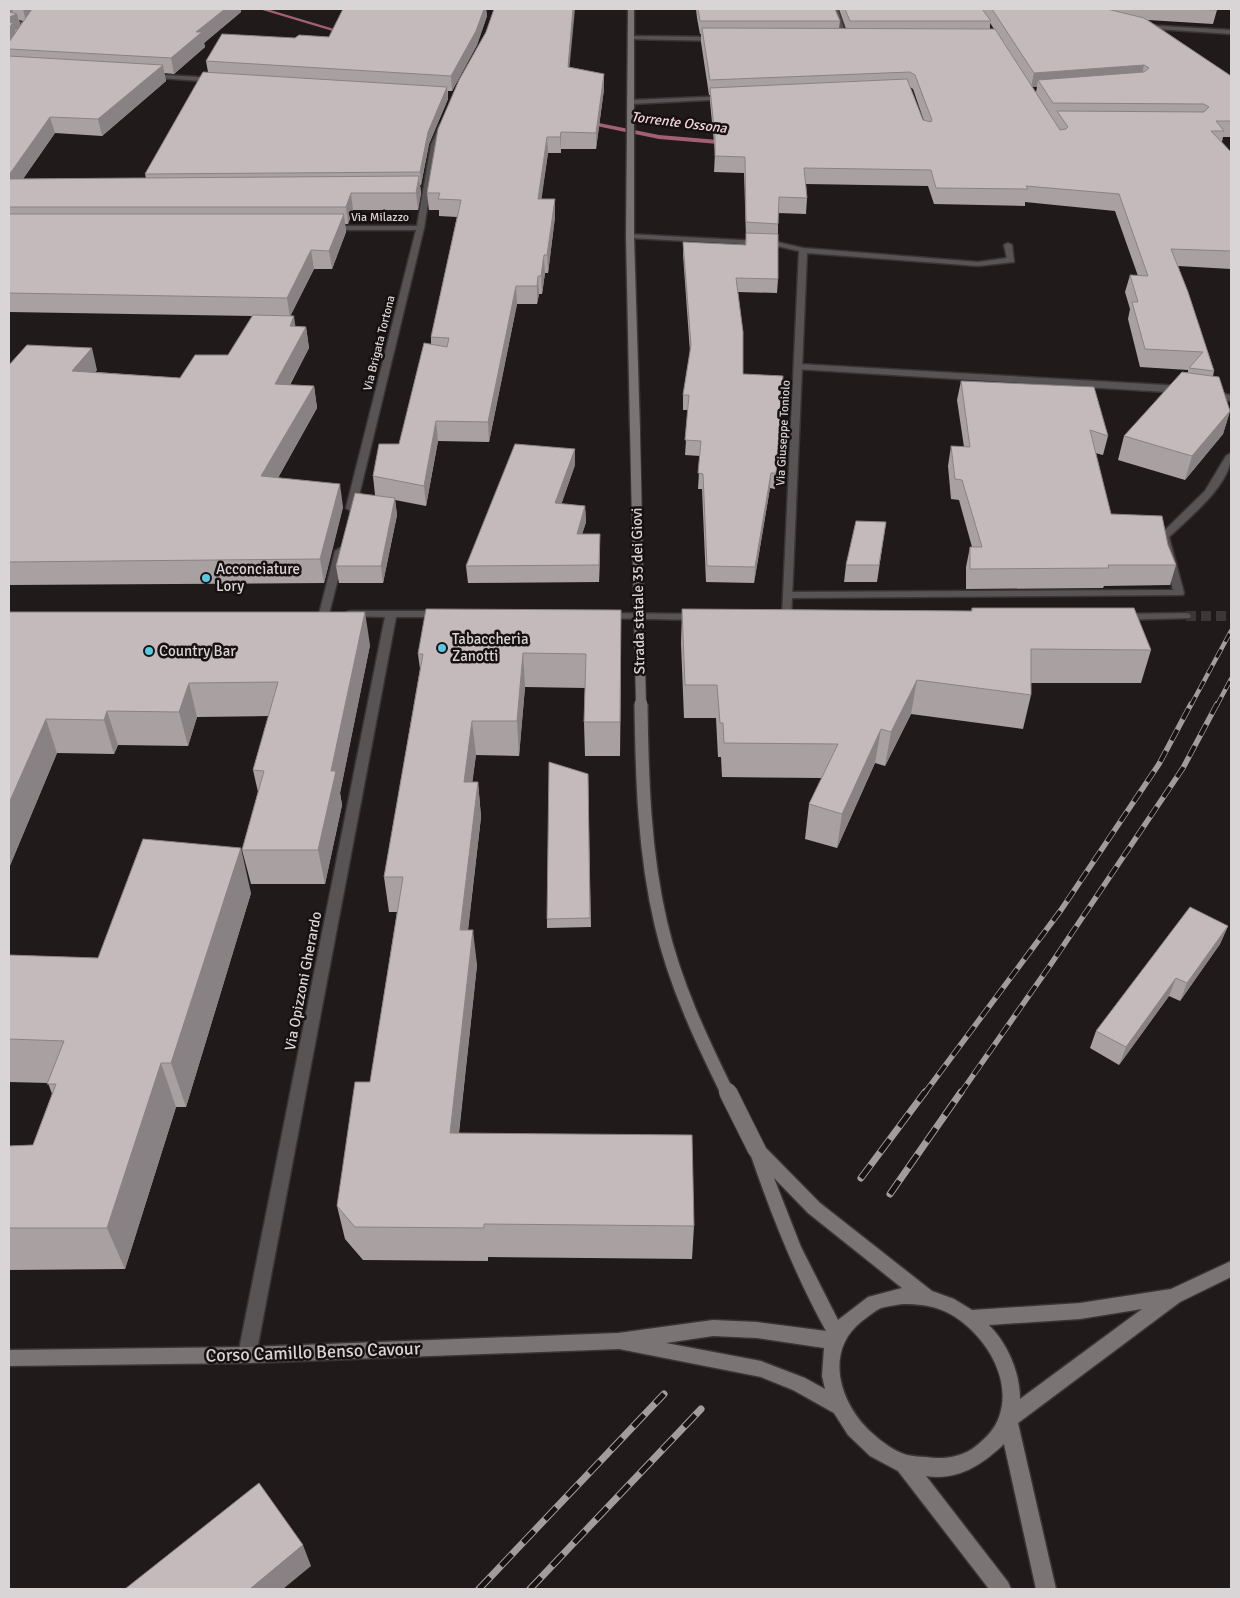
<svg xmlns="http://www.w3.org/2000/svg" width="1240" height="1598" viewBox="0 0 1240 1598" font-family="Signika,sans-serif">
  <rect width="100%" height="100%" fill="#211a1b"/>
  <g fill="none" stroke-linecap="round" stroke-linejoin="round">
    <g fill="#a26074" fill-rule="evenodd">
      <polygon points="259,9 267,9 351,34 346,35"/>
      <polygon points="584,120 659,135 730,141 733,143 730,145 659,139 582,123 581,122"/>
    </g>
    <polyline stroke="#3d3637" stroke-width="10" stroke-dasharray="10 5" stroke-linecap="butt" points="1186,616 1231,616"/>
    <defs>
      <g id="lane">
        <polygon points="799,364 1165,385 1183,387 1187,390 1183,393 796,369 796,365"/>
        <polygon points="1210,392 1231,395 1231,401 1207,397 1207,393"/>
        <path d="M1231,453C1233,483 1190,517 1169,537L1184,593L1183,595L788,598L783,595L788,592L1173,590L1159,536L1205,491L1226,456Z"/>
      </g>
      <g id="street">
        <polygon points="832,9 838,9 847,40 842,39"/>
        <polygon points="9,20 21,22 31,26 26,32 9,37 9,33 22,30 25,27 9,24"/>
        <polygon points="1144,25 1231,30 1231,34 1142,28"/>
        <polygon points="631,36 718,37 721,39 718,41 629,39"/>
        <polygon points="148,74 215,78 218,80 215,82 146,77"/>
        <polygon points="727,96 729,99 632,104 629,102 632,100"/>
        <polygon points="440,125 445,126 437,145 424,228 356,508 351,511 346,508 416,230 328,230 324,228 328,226 417,226 431,145"/>
        <polygon points="627,234 777,242 803,248 978,262 1007,258 1004,245 1008,243 1012,245 1014,262 978,266 807,253 791,620 787,621 782,618 799,251 777,246 630,238 627,238"/>
        <polygon points="340,548 345,551 329,614 324,617 320,616 319,614 335,551"/>
        <polygon points="349,611 441,611 446,614 441,617 396,617 256,1355 253,1361 247,1363 241,1361 238,1355 385,617 345,616 344,614"/>
        <polygon points="604,613 699,614 704,617 699,620 600,618 599,616"/>
        <polygon points="1186,613 1190,614 1191,616 1190,618 1121,620 1116,617 1121,614"/>
      </g>
      <g id="secondary">
        <polygon points="628,9 634,9 634,236 640,430 635,433 630,430 626,236"/>
        <path d="M757,1143L763,1145L820,1203L932,1291L954,1299L972,1310L1080,1303L1171,1289L1231,1261V1277L1180,1302L1018,1423L1056,1589H1036L1004,1444C982,1465 958,1481 926,1476L1008,1582L1011,1589H989L898,1471L870,1456L848,1435L834,1413L793,1390L761,1377L619,1349L247,1363L9,1366V1350L247,1347L618,1333L713,1320L757,1322L826,1331C794,1273 770,1212 749,1150L751,1145ZM774,1178L808,1213L902,1288L868,1297L838,1320L801,1247ZM903,1304C917,1304 931,1305 944,1311C980,1327 1014,1376 999,1417C995,1429 986,1438 976,1446C963,1457 942,1460 926,1457C920,1457 913,1456 907,1455C894,1451 882,1442 872,1433C840,1404 823,1352 862,1321C868,1317 874,1311 881,1308C888,1306 896,1305 903,1304ZM1142,1309L1020,1399C1020,1373 1008,1344 989,1325L1080,1319ZM713,1336L757,1338L824,1348L822,1376L825,1389L805,1378L761,1361L666,1343Z"/>
      </g>
    </defs>
    <use href="#lane" stroke="#3b3435" stroke-width="3"/>
    <use href="#street" stroke="#3b3435" stroke-width="3"/>
    <use href="#secondary" stroke="#3b3435" stroke-width="3"/>
    <use href="#lane" fill="#585455" fill-rule="evenodd"/>
    <use href="#street" fill="#585455" fill-rule="evenodd"/>
    <use href="#secondary" fill="#7a7475" fill-rule="evenodd"/>
    <defs>
      <g id="rail-far2">
        <polyline points="1191,705 1231,631"/>
        <polyline points="1217,705 1231,679"/>
      </g>
      <g id="rail-far1">
        <polyline points="924,1094 1061,910 1159,764 1191,704"/>
        <polyline points="960,1094 1051,964 1183,768 1217,704"/>
      </g>
      <g id="rail">
        <polyline points="861,1178 925,1092"/>
        <polyline points="890,1194 961,1092"/>
        <polyline points="479,1589 664,1394"/>
        <polyline points="530,1589 701,1409"/>
      </g>
    </defs>
    <use href="#rail-far2" stroke="#a29c9d" stroke-width="4.5"/>
    <use href="#rail-far1" stroke="#a29c9d" stroke-width="5.5"/>
    <use href="#rail" stroke="#a29c9d" stroke-width="7"/>
    <use href="#rail-far2" stroke="#171112" stroke-width="3" stroke-dasharray="9" stroke-linecap="butt"/>
    <use href="#rail-far1" stroke="#171112" stroke-width="4" stroke-dasharray="12" stroke-linecap="butt"/>
    <use href="#rail" stroke="#171112" stroke-width="5" stroke-dasharray="16" stroke-linecap="butt"/>
    <defs>
      <polyline id="secondary-bridge-far2" points="635,430 641,705"/>
      <path id="secondary-bridge-far1" d="M641,704C642,778 644,852 661,924C675,984 701,1039 728,1094"/>
      <polyline id="secondary-bridge" points="728,1092 757,1150"/>
    </defs>
    <use href="#secondary-bridge-far2" stroke="#3b3435" stroke-width="12" stroke-linecap="butt"/>
    <use href="#secondary-bridge-far1" stroke="#3b3435" stroke-width="16" stroke-linecap="butt"/>
    <use href="#secondary-bridge" stroke="#3b3435" stroke-width="20" stroke-linecap="butt"/>
    <use href="#secondary-bridge-far2" stroke="#7a7475" stroke-width="10"/>
    <use href="#secondary-bridge-far1" stroke="#7a7475" stroke-width="13"/>
    <use href="#secondary-bridge" stroke="#7a7475" stroke-width="18"/>
  </g>
  <g fill="#a9a0a2" fill-rule="evenodd">
    <path d="M9,9H241V12L204,43L205,47L174,74L164,73L166,81L102,136L55,133L23,179L146,178L145,174L208,72L206,61L295,38L329,37L343,9H486L487,16L477,45L452,91H448V99L429,144L421,185H420L421,193L418,210H353L348,224H345L346,232L332,269H314L290,316L295,326L306,327L309,348L290,385L314,386L317,408L278,478L343,507L324,583L9,585V365L97,370L95,372L180,378L228,355L252,316L9,312ZM19,20L23,21L20,25Z"/>
    <path d="M696,9H835L840,21L839,29H846L839,9H1216L1217,10L1213,24L1148,20L1231,76V137H1223L1222,142L1231,152V269L1178,266L1214,371L1213,376L1230,411L1223,434L1185,480L1118,460L1124,436L1188,372V370L1140,367L1128,319L1130,309L1125,292L1130,275L1138,276L1115,211L1025,202V206L934,204L928,186L806,184L807,198L806,214L778,213V279L777,293L738,292L743,374L783,376L775,489L770,488L754,583L706,582L702,489H698L700,456L685,455L688,410H683V395L690,352L683,255V242L745,245L746,238L744,173L714,172L715,153L710,102V95H709L701,42V34H700L697,18ZM990,23L994,29H990ZM910,87L913,89L924,121L923,120ZM1032,87H1037L1036,92Z"/>
    <polygon points="569,67 604,74 604,89 596,149 561,149 561,153 548,153 541,199 555,217 548,273 545,273 542,294 539,294 537,304 517,304 489,442 438,441 426,506 395,500 397,515 383,583 339,583 336,566 375,495 373,476 399,444 431,344 431,337 457,217 439,216 439,210 429,210 427,193"/>
    <polygon points="961,381 1108,436 1103,455 1095,453 1111,514 1168,545 1176,565 1170,585 1104,586 1103,588 966,589 966,567 970,547 972,547 959,500 951,499 948,466 951,446 964,447 957,400"/>
    <polygon points="575,465 561,504 585,506 586,522 582,534 600,551 599,582 468,583 466,566"/>
    <polygon points="886,522 877,582 844,582 846,565"/>
    <polygon points="972,608 1151,650 1141,683 1031,683 1031,695 1023,729 911,714 885,766 875,763 837,848 805,839 809,804 822,778 722,777 721,757 718,757 716,718 684,718 681,643 682,609 971,611"/>
    <polygon points="621,610 620,756 585,756 584,722 585,688 525,687 519,756 476,755 472,782 478,782 481,817 468,930 477,965 459,1133 694,1226 692,1259 488,1257 488,1261 363,1260 345,1239 337,1206 370,1082 397,912 389,912 384,877 420,669 418,654"/>
    <polygon points="9,612 370,645 340,793 342,805 325,884 251,884 242,850 258,792 253,770 269,716 197,717 188,746 118,745 114,754 57,753 9,868"/>
    <polygon points="588,774 591,927 547,928 547,919"/>
    <polygon points="251,893 186,1107 176,1107 125,1269 9,1270 9,1146 33,1145 52,1094 48,1083 9,1082 9,955 98,958"/>
    <polygon points="1228,926 1220,944 1180,1001 1169,996 1119,1065 1090,1048 1096,1031"/>
  </g>
  <g fill="#898284">
    <polygon points="9,9 12,9 13,12 9,15"/>
    <polygon points="23,9 36,9 26,22"/>
    <polygon points="225,9 241,9 241,12 204,43 205,47 174,74 171,58 196,32"/>
    <polygon points="484,9 486,9 487,16 477,45 452,91 451,76"/>
    <polygon points="573,9 575,9 568,82 568,67"/>
    <polygon points="17,14 21,28 15,30 17,36 9,49 9,17"/>
    <polygon points="163,65 166,81 102,136 98,119"/>
    <polygon points="1144,65 1141,79 1038,80 1037,87 1031,87 1034,73"/>
    <polygon points="604,74 604,89 596,149 596,133"/>
    <polygon points="447,87 448,99 429,144 421,185 420,172 428,132"/>
    <polygon points="50,117 55,133 11,196 9,189 9,175"/>
    <polygon points="561,132 561,153 560,137"/>
    <polygon points="547,137 548,153 539,217 538,199"/>
    <polygon points="419,176 421,193 418,210 416,193"/>
    <polygon points="351,193 353,210 348,224 346,207"/>
    <polygon points="555,199 555,217 548,273 547,255"/>
    <polygon points="344,214 346,232 332,269 329,251"/>
    <polygon points="311,250 314,269 290,317 287,298"/>
    <polygon points="544,255 545,273 542,294 541,276"/>
    <polygon points="538,276 539,294 537,304 537,286"/>
    <polygon points="516,286 517,304 489,442 488,422"/>
    <polygon points="294,316 297,338 290,326"/>
    <polygon points="306,327 309,348 278,406 275,384"/>
    <polygon points="92,348 97,370 78,393 72,371"/>
    <polygon points="314,386 317,408 266,499 261,476"/>
    <polygon points="1230,411 1223,434 1185,480 1192,456"/>
    <polygon points="436,421 438,441 426,506 424,486"/>
    <polygon points="575,449 575,465 556,520 555,503"/>
    <polygon points="771,473 770,488 754,583 755,567"/>
    <polygon points="340,484 343,507 324,583 320,559"/>
    <polygon points="395,498 397,515 383,583 381,566"/>
    <polygon points="585,506 586,522 577,551 577,534"/>
    <polygon points="600,534 600,551 599,582 599,565"/>
    <polygon points="621,610 621,644 620,756 620,722"/>
    <polygon points="365,612 370,645 340,793 342,805 325,884 318,850 331,771"/>
    <polygon points="523,653 525,687 519,756 517,721"/>
    <polygon points="917,680 911,714 885,766 891,732"/>
    <polygon points="189,683 197,717 188,746 179,712"/>
    <polygon points="107,711 118,745 114,754 104,720"/>
    <polygon points="46,719 57,753 9,868 9,803"/>
    <polygon points="472,721 476,755 468,816 464,782"/>
    <polygon points="881,729 875,763 837,848 842,814"/>
    <polygon points="478,782 481,817 464,964 460,930"/>
    <polygon points="241,848 251,893 186,1107 171,1063"/>
    <polygon points="1228,926 1220,944 1180,1001 1187,983"/>
    <polygon points="473,930 477,965 455,1167 450,1133"/>
    <polygon points="1176,978 1169,996 1119,1065 1126,1047"/>
    <polygon points="161,1063 176,1107 125,1269 107,1228"/>
    <polygon points="303,1545 311,1566 283,1589 250,1589"/>
  </g>
  <g fill="#c4babc" stroke="#898284">
    <polygon points="32,9 225,9 196,32 202,32 171,58 9,49 9,42"/>
    <polygon points="343,9 484,9 476,31 451,76 206,61 222,34 295,38 299,35 329,37"/>
    <polygon points="494,9 573,9 568,67 604,74 596,133 561,132 560,137 547,137 538,199 555,199 547,255 544,255 541,276 538,276 537,286 516,286 488,422 436,421 424,486 373,476 379,444 399,444 424,343 447,347 449,338 431,337 461,200 438,199 440,193 427,193 438,129 459,80 486,32"/>
    <polygon points="698,9 835,9 840,21 700,21"/>
    <polygon points="845,9 982,9 991,21 850,21"/>
    <polygon points="992,9 1107,9 1144,18 1231,76 1231,121 1216,121 1224,131 1211,131 1231,152 1231,251 1171,249 1188,292 1214,371 1189,368 1203,352 1145,349 1132,302 1138,302 1130,275 1148,276 1119,194 1026,186 1028,189 936,188 931,170 804,168 807,198 779,197 778,224 746,222 745,157 715,156 715,138 710,88 907,79 923,120 931,122 932,120 915,75 910,72 710,80 702,28 995,29 1060,130 1066,129 1068,127 1057,111 1204,112 1209,107 1204,104 1053,103 1038,80 1144,72 1149,68 1144,65 1034,73"/>
    <polygon points="1189,9 1216,9 1217,10"/>
    <polygon points="9,12 17,14 9,17"/>
    <polygon points="13,22 9,29 9,23"/>
    <polygon points="9,56 163,65 98,119 50,117 9,175"/>
    <polygon points="203,72 447,87 428,132 420,172 145,174"/>
    <polygon points="419,176 416,193 351,193 346,207 9,207 9,179"/>
    <polygon points="9,214 344,214 329,251 311,250 287,298 9,293"/>
    <polygon points="746,233 778,234 778,279 736,278 743,332 743,374 783,376 776,473 771,473 755,567 707,566 703,474 698,473 701,441 685,440 689,395 683,395 691,345 683,242 746,245"/>
    <polygon points="253,315 294,316 290,326 306,327 275,384 314,386 261,476 340,484 320,559 9,562 9,365 27,345 92,348 72,371 180,378 195,355 228,355"/>
    <polygon points="1182,372 1219,377 1230,411 1192,456 1124,436"/>
    <polygon points="961,381 1094,387 1108,436 1090,430 1111,514 1162,516 1168,545 1176,565 1108,565 1109,568 970,569 970,547 982,547 962,480 955,479 951,446 970,447"/>
    <polygon points="515,444 575,449 555,503 585,506 577,534 600,534 599,565 466,566"/>
    <polygon points="355,493 395,498 381,566 336,566"/>
    <polygon points="856,521 886,522 879,565 846,565"/>
    <polygon points="972,608 1134,608 1151,650 1031,649 1031,695 917,680 891,732 881,729 842,814 809,804 838,744 724,743 723,723 720,723 717,685 685,685 682,609 972,611"/>
    <polygon points="426,609 621,610 620,722 584,722 586,654 523,653 517,721 472,721 464,782 478,782 460,930 473,930 450,1133 692,1135 694,1226 484,1224 484,1228 355,1227 337,1206 355,1082 370,1082 403,877 384,877 423,654 418,654"/>
    <polygon points="9,612 365,612 331,771 336,771 318,850 242,850 264,771 253,770 278,682 189,683 179,712 107,711 104,720 46,719 9,803"/>
    <polygon points="549,762 588,774 590,918 547,919"/>
    <polygon points="143,839 241,848 171,1063 161,1063 107,1228 9,1228 9,1146 33,1145 56,1084 47,1084 64,1041 9,1039 9,955 98,958"/>
    <polygon points="1190,907 1228,926 1187,983 1176,978 1126,1047 1096,1031"/>
    <polygon points="259,1483 303,1545 250,1589 125,1589"/>
  </g>
  <g fill="#57c9e2" stroke="#171112" stroke-width="2">
    <circle cx="206" cy="578" r="5"/>
    <circle cx="442" cy="648" r="5"/>
    <circle cx="149" cy="651" r="5"/>
  </g>
  <g text-anchor="middle" stroke-width="5" stroke-linejoin="round" paint-order="stroke">
    <g font-size="12" fill="#d9d4d5" stroke="#171112">
      <text x="380" y="221">Via Milazzo</text>
      <text transform="translate(379 343) rotate(-76)" y="4">Via Brigata Tortona</text>
      <text transform="translate(783 433) rotate(-87)" y="4">Via Giuseppe Toniolo</text>
    </g>
    <g font-size="14" font-style="italic" fill="#f2d6db" stroke="#171112">
      <text transform="translate(679 122) rotate(7)" y="5">Torrente Ossona</text>
    </g>
    <g font-size="15" fill="#d9d4d5" stroke="#171112" text-anchor="start">
      <text x="216" y="574">Acconciature<tspan x="216" dy="17">Lory</tspan></text>
      <text x="452" y="644">Tabaccheria<tspan x="452" dy="17">Zanotti</tspan></text>
      <text x="159" y="656">Country Bar</text>
    </g>
    <g font-size="15" fill="#d9d4d5" stroke="#171112">
      <text transform="translate(638 591) rotate(-91)" y="5">Strada statale 35 dei Giovi</text>
      <text transform="translate(303 981) rotate(-79)" y="5">Via Opizzoni Gherardo</text>
    </g>
    <g font-size="18" fill="#d9d4d5" stroke="#171112">
      <text transform="translate(313 1352) rotate(-2)" y="6">Corso Camillo Benso Cavour</text>
    </g>
  </g>
  <rect width="1240" height="1598" fill="none" stroke="#d9d4d5" stroke-width="20"/>
</svg>
